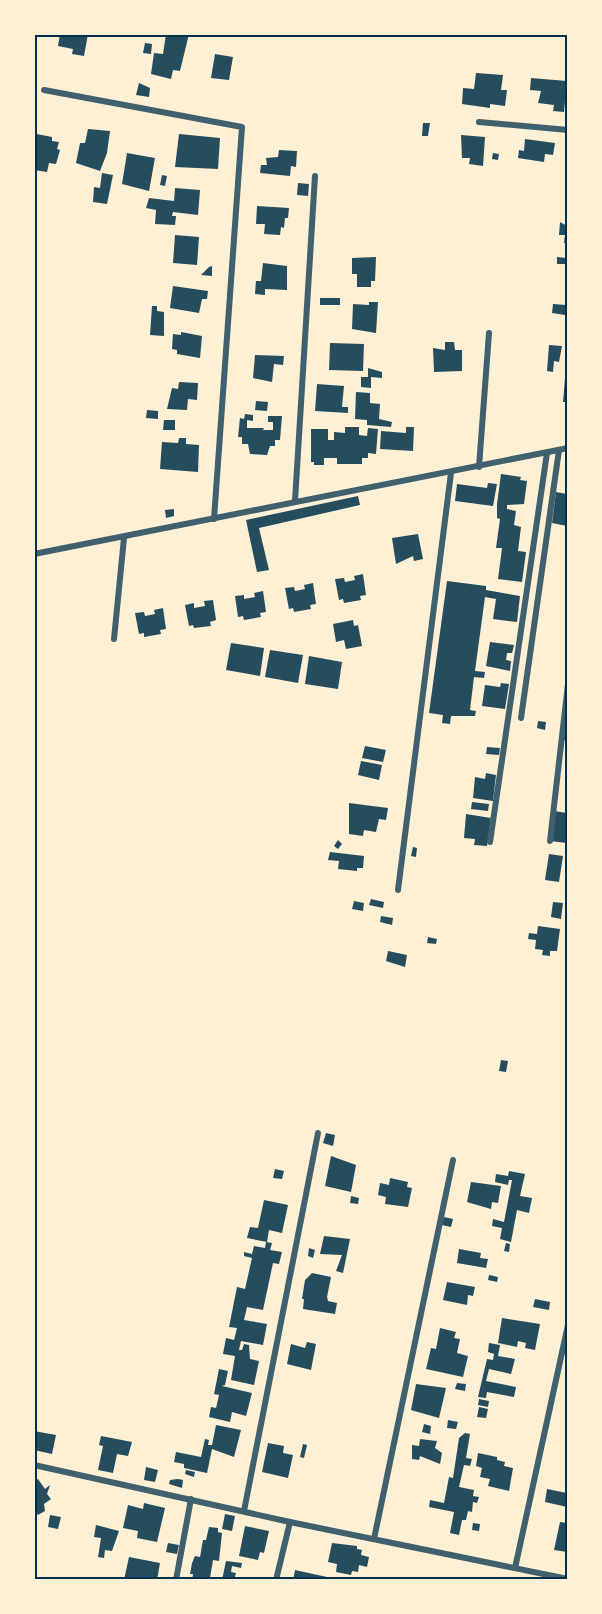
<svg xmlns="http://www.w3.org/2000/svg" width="602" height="1614" font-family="'Open Sans',sans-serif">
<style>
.building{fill:#264d5e}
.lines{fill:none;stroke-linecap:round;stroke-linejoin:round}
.minor{stroke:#3f606c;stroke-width:6}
.neatline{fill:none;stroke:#003049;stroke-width:2}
</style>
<rect width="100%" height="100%" fill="#fdf0d5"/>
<g class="building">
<polygon points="60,34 88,34 84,56 72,54 73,49 58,46"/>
<polygon points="166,34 189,34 180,71 173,70 171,79 151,74 154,53 163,54"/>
<polygon points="145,43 152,44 151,54 143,53"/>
<polygon points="215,54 233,57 229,80 211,78"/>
<polygon points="476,73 503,75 501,90 507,90 505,106 490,104 490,108 462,104 463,88 474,89"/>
<polygon points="531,78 567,81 564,112 553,111 554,105 538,103 541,91 530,90"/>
<polygon points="139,83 150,88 149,97 136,95"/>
<polygon points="423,123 430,123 428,136 422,136"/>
<polygon points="88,129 110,131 107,153 100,171 76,163 80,143 85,143"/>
<polygon points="37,134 52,137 52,141 59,142 57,149 60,150 56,164 49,163 47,172 34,170"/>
<polygon points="179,134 220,138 218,169 175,167"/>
<polygon points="461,135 485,137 483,166 469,164 470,158 462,158"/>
<polygon points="525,139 555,143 553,155 545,154 544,162 518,158 519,150 524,151"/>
<polygon points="279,150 297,151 296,167 291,166 290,176 260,173 261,165 267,165 266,158 278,157"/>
<polygon points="127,153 155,158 149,191 122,184"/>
<polygon points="493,153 499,154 498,160 492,159"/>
<polygon points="102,173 113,175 107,204 93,202 94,187 100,188"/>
<polygon points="162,175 167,176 165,186 160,185"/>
<polygon points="298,183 309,184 308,196 297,195"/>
<polygon points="175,188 200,190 198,215 173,212 172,216 176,216 175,225 155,224 156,210 146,208 149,198 174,201"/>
<polygon points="257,206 289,208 288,218 285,218 284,228 281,227 280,235 264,234 265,224 256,224"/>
<polygon points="560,222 567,226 567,243 564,243 565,235 559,235"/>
<polygon points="175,235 199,237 197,265 173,263"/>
<polygon points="376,257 375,281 371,281 371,287 357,287 357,274 352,274 352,258"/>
<polygon points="557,257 567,258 566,264 557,264"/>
<polygon points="263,263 287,266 287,290 265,289 265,295 255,294 256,281 261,281"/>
<polygon points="212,266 212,276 201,275 209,267"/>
<polygon points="173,286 208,291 207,299 202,299 199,313 170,308"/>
<rect x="320" y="298" width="20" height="7"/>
<polygon points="369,302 378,302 376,333 352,329 353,304 369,305"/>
<polygon points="553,304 566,305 565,315 552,313"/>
<polygon points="152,306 157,306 157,311 164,312 164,336 150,335"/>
<polygon points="181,332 202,336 200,358 177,354 177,350 172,349 173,334 181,335"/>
<polygon points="445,342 454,342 455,350 462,350 462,371 434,372 433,348 445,350"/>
<polygon points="330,343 364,344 363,371 329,370"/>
<polygon points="549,345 562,346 559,362 554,361 553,372 547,371"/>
<polygon points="255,355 284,356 283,365 274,364 272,382 253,378"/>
<polygon points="566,366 567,366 567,402 563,402"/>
<polygon points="368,368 382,372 382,378 371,377 371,388 361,387 361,377 368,377"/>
<polygon points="179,382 198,383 197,400 188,399 187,410 167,409 172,388 178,389"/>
<polygon points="317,384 344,386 342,407 348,407 348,413 315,411"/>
<polygon points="356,392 370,393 370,403 380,404 379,419 392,422 391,427 367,425 367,420 355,419"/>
<polygon points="256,401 268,402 267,411 255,410"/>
<polygon points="147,410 158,411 158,419 146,418"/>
<polygon points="245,414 253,415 253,421 247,420 247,428 264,428 263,430 273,430 273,422 268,422 268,416 282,416 280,440 275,440 275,446 270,446 267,455 250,454 248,444 242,444 242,437 238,437 240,418 244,419"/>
<polygon points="164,420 175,420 175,430 163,430"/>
<polygon points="345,427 359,427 359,435 367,436 368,428 378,429 376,454 368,453 368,458 362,458 362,464 337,464 337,458 324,458 324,465 314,465 314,462 311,462 311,429 328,429 328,440 334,440 334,432 345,433"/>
<polygon points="406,427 414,427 413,451 380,449 381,431 406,433"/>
<polygon points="179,438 186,438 186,444 199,445 198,472 160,469 162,442 178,443"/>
<polygon points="501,474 521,477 520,480 527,481 524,504 507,505 507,509 516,511 514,525 521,527 518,551 526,552 522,582 498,579 502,548 496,548 500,519 497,518 497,504"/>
<polygon points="488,483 497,484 493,506 455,501 457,484 487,488"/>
<polygon points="556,492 567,494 567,526 552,523"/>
<polygon points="358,496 360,505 259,528 269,570 257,572 246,520"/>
<polygon points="174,509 174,516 166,518 165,510"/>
<polygon points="418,534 423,559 414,561 413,556 396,564 392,538"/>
<polygon points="363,574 366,595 360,596 361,600 344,603 343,599 339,600 335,579 344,578 345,582 355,580 354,576"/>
<polygon points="447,581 486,586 486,590 520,596 517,622 493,619 496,599 485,597 475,671 485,672 484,678 474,677 470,710 476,711 475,716 451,716 450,724 442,723 443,715 429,713"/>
<polygon points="313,583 316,604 310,605 311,609 294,612 293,608 289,609 285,588 294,587 295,591 305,589 304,585"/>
<polygon points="263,591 266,612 260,613 261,617 244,620 243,616 238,617 235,596 244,595 244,599 255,597 254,593"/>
<polygon points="213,600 216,620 210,622 211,626 194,628 193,625 189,626 185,605 194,603 194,608 205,606 204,601"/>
<polygon points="163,608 166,629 160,630 161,634 144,637 144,633 139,634 135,613 144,612 145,616 155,614 154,610"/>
<polygon points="353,620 354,626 358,625 362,646 346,649 344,640 336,642 333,624"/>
<polygon points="490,642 514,645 512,653 507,653 506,660 511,661 510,671 486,666"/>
<polygon points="231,643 264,648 260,676 226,670"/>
<polygon points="270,650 303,655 298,683 265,677"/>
<polygon points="309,656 342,662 338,689 305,684"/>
<polygon points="501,683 509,684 505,709 482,706 485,685 500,687"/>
<polygon points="567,714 567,740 563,740"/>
<polygon points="538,721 546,722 545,730 537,728"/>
<polygon points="365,746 386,750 383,762 362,758"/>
<polygon points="487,747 500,748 499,755 486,754"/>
<polygon points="361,761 382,765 379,780 358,775"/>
<polygon points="486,773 496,775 493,801 473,798 475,777 485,779"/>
<polygon points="472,802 489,804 488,811 471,809"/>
<polygon points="349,803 388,808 386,820 379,819 376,832 364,830 363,836 349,834"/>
<polygon points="554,811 567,813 567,843 550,841"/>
<polygon points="466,814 491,818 487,846 474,845 475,839 464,838"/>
<polygon points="338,840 342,844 338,849 334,846"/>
<polygon points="413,847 417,848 416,857 411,856"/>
<polygon points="330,852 364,856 363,868 357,868 357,871 338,869 339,861 328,860"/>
<polygon points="549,854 563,856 559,882 545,880"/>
<polygon points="371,899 384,902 383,908 369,905"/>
<polygon points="354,901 364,903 363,911 352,909"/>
<polygon points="553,902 563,903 561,919 551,917"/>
<polygon points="381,916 393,918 392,925 380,922"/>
<polygon points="538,926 560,929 557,951 550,951 550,956 542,955 543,950 535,949 536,940 528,939 529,933 537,934"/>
<polygon points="428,937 437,939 436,944 427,943"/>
<polygon points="388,951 407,955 405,967 386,961"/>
<polygon points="501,1060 508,1061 506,1072 499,1071"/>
<polygon points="326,1133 335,1135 333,1146 323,1143"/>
<polygon points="331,1156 356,1165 351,1192 325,1186"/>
<polygon points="275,1169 284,1171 282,1179 273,1178"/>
<polygon points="509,1171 525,1174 520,1196 532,1198 529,1213 517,1210 511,1242 500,1239 502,1228 492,1226 493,1219 504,1222 512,1180 509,1180 508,1185 495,1182 496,1174 508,1176"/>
<polygon points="390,1178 408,1182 407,1187 412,1188 408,1207 385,1204 386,1197 378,1195 380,1183 389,1185"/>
<polygon points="471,1182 501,1186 498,1203 492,1202 491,1209 467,1202"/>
<polygon points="351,1196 359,1198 358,1204 350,1203"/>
<polygon points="264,1200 288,1205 282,1233 269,1230 267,1242 247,1238 250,1227 258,1228"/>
<polygon points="444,1217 453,1219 451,1227 442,1225"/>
<polygon points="324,1236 350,1239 343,1273 336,1271 342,1255 320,1254"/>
<polygon points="266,1242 272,1243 270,1250 282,1252 279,1264 273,1263 263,1310 247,1307 244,1320 267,1324 263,1345 241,1341 239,1350 242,1350 244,1344 249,1345 250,1359 259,1361 254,1385 231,1380 235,1356 223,1354 226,1338 234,1340 237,1328 229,1327 237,1287 245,1289 252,1258 244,1256 244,1252 252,1254 254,1246 265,1248"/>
<polygon points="506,1243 510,1244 509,1252 504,1251"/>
<polygon points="309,1248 315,1250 313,1258 308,1256"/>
<polygon points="459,1249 481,1253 480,1258 488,1259 486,1268 457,1263"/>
<polygon points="312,1273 331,1277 327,1297 328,1301 337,1303 335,1314 303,1309 304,1299 302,1299 305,1280"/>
<polygon points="489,1275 498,1277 497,1282 488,1280"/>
<polygon points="447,1282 475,1287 473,1296 468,1295 467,1305 443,1300"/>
<polygon points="535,1299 550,1302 549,1310 533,1307"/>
<polygon points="502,1318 540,1324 535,1350 525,1348 526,1343 518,1341 517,1347 498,1343"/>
<polygon points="440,1328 456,1332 454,1338 460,1339 457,1353 468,1356 463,1377 426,1369 431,1348 436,1349"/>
<polygon points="307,1342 316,1344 311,1370 287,1364 291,1344 305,1348"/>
<polygon points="489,1343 500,1345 498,1356 515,1359 511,1374 489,1369 486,1381 516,1387 514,1397 487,1392 486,1398 478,1397 487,1359 493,1360 494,1354 488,1352"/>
<polygon points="219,1369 228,1371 225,1385 222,1386 252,1393 246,1416 232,1412 230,1422 209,1417 211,1407 216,1408 219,1395 214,1394"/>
<polygon points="457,1383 466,1384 465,1391 455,1389"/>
<polygon points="416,1384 446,1388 439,1418 411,1410"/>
<polygon points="479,1399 489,1401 488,1407 478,1405"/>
<polygon points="479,1407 488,1409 486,1418 477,1417"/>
<polygon points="448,1420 458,1422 456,1429 447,1428"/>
<polygon points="424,1424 431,1426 430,1434 422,1432"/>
<polygon points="216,1425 241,1430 234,1457 212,1449 207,1473 184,1468 184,1464 174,1462 176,1452 201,1457 205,1439 209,1440 208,1445 212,1445"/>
<polygon points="34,1431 56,1435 52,1454 34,1450"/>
<polygon points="465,1433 470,1434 466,1458 472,1459 470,1466 464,1465 459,1487 474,1490 473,1496 479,1497 477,1503 473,1502 472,1512 468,1511 466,1520 462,1520 459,1535 450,1533 454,1512 429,1507 430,1500 444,1503 449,1477 453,1478 459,1438"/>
<polygon points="101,1436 132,1442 128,1456 117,1454 113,1473 98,1470 103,1446 99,1445"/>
<polygon points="420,1439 437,1441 435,1448 442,1453 440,1464 420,1456 419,1460 412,1459 412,1445 419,1446"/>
<polygon points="268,1443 284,1446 283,1453 293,1455 288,1478 262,1472"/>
<polygon points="303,1444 307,1445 304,1458 300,1457"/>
<polygon points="478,1453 497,1457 497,1460 505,1462 504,1466 513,1468 509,1491 488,1486 490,1479 480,1477 482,1468 476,1466"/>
<polygon points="146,1467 158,1470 155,1482 144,1480"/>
<polygon points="186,1470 195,1472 194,1477 185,1474"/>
<polygon points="38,1479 45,1489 50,1485 47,1494 51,1499 44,1504 45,1511 38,1515 34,1510 34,1481"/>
<polygon points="178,1479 183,1480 182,1488 169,1484 170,1480"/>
<polygon points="547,1489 567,1493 567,1507 545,1502"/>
<polygon points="144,1503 165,1508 157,1542 137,1538 138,1531 123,1528 128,1505 143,1509"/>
<polygon points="225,1514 235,1516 232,1531 222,1529"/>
<polygon points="50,1515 61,1517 58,1529 48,1527"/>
<polygon points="560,1522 567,1523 567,1552 554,1550"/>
<polygon points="473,1523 480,1524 479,1531 472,1530"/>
<polygon points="96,1525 119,1531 112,1551 105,1550 104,1558 98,1557 101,1538 94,1537"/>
<polygon points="245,1526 269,1531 264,1553 260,1552 258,1560 239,1556"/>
<polygon points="209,1527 218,1528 218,1532 222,1533 219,1561 213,1560 210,1578 192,1580 193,1574 190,1574 192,1563 195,1556 200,1557 203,1540 206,1540"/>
<polygon points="168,1543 179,1545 177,1554 166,1552"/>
<polygon points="332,1543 357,1546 357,1549 362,1550 361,1555 369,1557 367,1567 359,1565 358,1572 352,1571 351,1575 336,1572 337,1564 328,1562"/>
<polygon points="129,1557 160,1563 157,1580 124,1580"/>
<polygon points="226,1561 242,1563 241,1568 232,1566 231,1572 236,1573 234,1580 222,1580"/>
<polygon points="295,1570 327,1577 327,1580 293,1580"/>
</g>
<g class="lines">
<g class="minor">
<polyline points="44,90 242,127 214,519"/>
<polyline points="479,122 568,130"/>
<polyline points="479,467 489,333"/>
<polyline points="295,501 315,176"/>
<polyline points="34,554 568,448"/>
<polyline points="114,639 124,538"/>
<polyline points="521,718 559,450"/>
<polyline points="550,841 568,684"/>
<polyline points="490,842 547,453"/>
<polyline points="398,890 451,473"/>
<polyline points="34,1465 290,1522 568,1579"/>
<polyline points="244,1511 318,1133"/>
<polyline points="374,1539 453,1160"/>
<polyline points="515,1568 568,1325"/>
<polyline points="176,1580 191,1499"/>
<polyline points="276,1580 290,1522"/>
</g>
</g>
<rect width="602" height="1614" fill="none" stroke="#fdf0d5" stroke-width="72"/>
<rect x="36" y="36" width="530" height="1542" class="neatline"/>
</svg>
